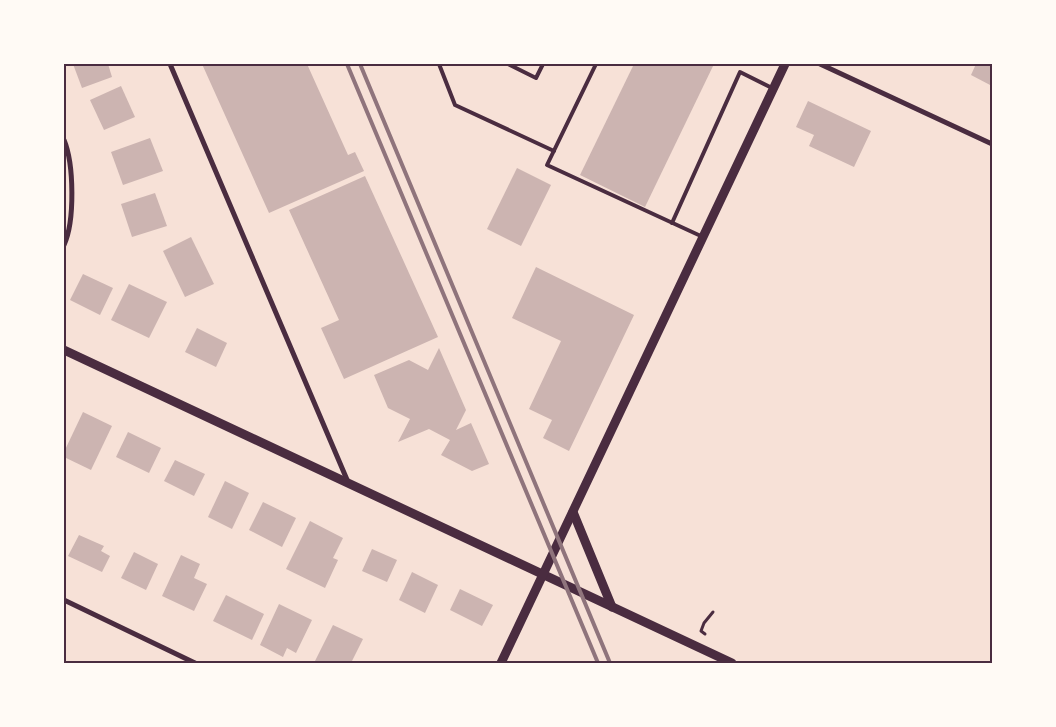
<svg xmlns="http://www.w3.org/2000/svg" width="1056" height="727" font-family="'Fira Sans',sans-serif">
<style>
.building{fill:#ccb4b1}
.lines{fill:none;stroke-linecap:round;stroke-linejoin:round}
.path{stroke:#4a2c40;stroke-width:3}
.service{stroke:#4a2c40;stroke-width:4}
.minor{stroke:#4a2c40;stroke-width:5}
.tertiary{stroke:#4a2c40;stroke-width:9}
.rail{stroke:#8f747c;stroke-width:4}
.neatline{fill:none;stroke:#4a2c40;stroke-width:2}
</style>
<rect width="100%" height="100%" fill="#f7e1d7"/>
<g class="building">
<polygon points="73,64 108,64 112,77 82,88"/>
<polygon points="202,64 307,64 348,155 355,152 364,171 269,213"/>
<polygon points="634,64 714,64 645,207 580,175"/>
<polygon points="976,64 992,64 992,86 971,75"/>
<polygon points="121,86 135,117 104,130 90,100"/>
<polygon points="808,101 871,131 854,167 809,146 814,135 796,127"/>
<polygon points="150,138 163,171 123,185 111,152"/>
<polygon points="517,168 551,185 521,246 487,229"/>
<polygon points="365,176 438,337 344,379 321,328 339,320 289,210"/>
<polygon points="155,193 167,226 132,237 121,204"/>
<polygon points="191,237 214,284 185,297 163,251"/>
<polygon points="536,267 634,315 569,451 543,438 552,420 529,409 561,341 512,318"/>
<polygon points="83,274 113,288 100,315 70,300"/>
<polygon points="129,284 167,302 149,338 111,320"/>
<polygon points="197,328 227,343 216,367 185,352"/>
<polygon points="439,348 466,410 456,430 471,423 489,464 472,471 441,455 450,440 429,429 398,442 410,419 388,408 374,375 409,360 428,370"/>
<polygon points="83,412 112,426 91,470 64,457 64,452"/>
<polygon points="128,432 161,448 149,473 116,457"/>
<polygon points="175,460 205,474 194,496 164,481"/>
<polygon points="225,481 249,493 232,529 208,517"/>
<polygon points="263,502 296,518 282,547 249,530"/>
<polygon points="310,521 343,538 333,558 338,560 325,588 286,569"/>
<polygon points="79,535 104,546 101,551 110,556 102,572 68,556"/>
<polygon points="372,549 397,560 387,582 362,571"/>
<polygon points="134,552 158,564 146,590 121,578"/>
<polygon points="181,555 200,564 194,578 207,584 194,611 162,596"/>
<polygon points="412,572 438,585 425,613 399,600"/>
<polygon points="460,589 493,605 482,626 450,610"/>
<polygon points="226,595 264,614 252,640 213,621"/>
<polygon points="279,604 312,620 296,653 287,648 283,657 260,645"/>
<polygon points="333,625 363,639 351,663 314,663"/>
</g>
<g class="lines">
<polyline class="path" points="705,634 701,631 704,623 713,612"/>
<g class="service">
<polyline points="439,64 455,105 554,151"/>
<polyline points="508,64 536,78 543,64"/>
<polyline points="596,64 547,165 703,237"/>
<polyline points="672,223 740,72 774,89"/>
</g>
<g class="minor">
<polyline points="170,64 348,482"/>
<polyline points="820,64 992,144"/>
<path d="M64,140c10,24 11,81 0,105"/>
<polyline points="64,600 195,663"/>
</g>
<g class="tertiary">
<polyline points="64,350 732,663"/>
<polyline points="573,512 612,607"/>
<polyline points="501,663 785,64"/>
</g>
<g class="rail">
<polyline points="347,64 598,663"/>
<polyline points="360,64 610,663"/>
</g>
</g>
<rect width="1056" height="727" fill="none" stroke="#fffaf5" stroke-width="130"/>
<rect x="65" y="65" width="926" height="597" class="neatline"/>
</svg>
